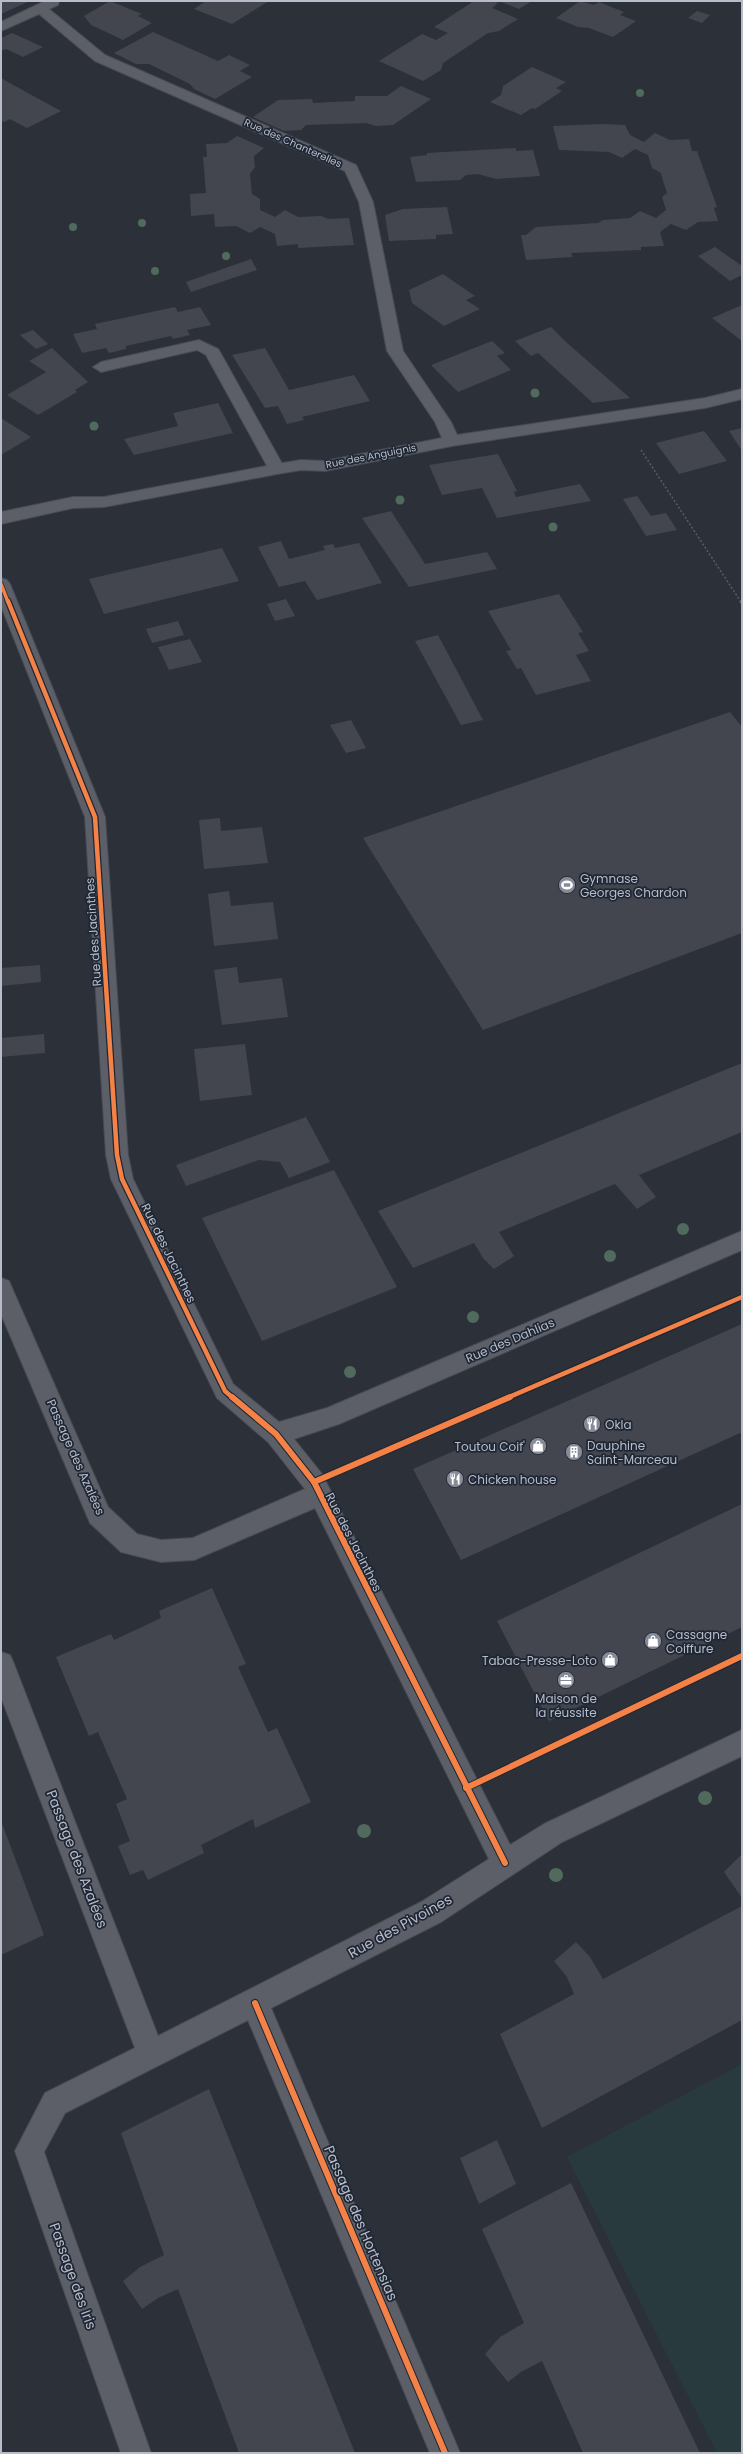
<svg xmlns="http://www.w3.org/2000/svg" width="743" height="2454" font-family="Poppins,sans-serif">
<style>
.green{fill:#293a3f}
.building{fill:#43464e}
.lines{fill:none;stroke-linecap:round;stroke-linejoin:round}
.service-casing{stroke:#484b52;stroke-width:2}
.minor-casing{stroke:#484b52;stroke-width:2}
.path-far1{stroke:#595e64;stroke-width:1.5;stroke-dasharray:2 2;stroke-linecap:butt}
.path{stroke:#595e64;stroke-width:2.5;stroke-dasharray:3 3;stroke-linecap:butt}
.service{fill:#5c5f67;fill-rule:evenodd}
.minor{fill:#5c5f67;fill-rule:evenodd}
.cycleway-far2-casing{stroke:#1f2634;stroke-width:5}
.cycleway-far1-casing{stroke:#1f2634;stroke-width:7}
.cycleway-casing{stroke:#1f2634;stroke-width:8}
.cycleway-far2{stroke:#f48246;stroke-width:3.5}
.cycleway-far1{stroke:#f48246;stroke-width:4.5}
.cycleway{stroke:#f48246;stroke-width:6}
.tree{fill:#506a5d}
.labels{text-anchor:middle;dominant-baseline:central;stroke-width:3.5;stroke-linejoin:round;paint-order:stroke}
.far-street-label{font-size:10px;fill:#b6bcca;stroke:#1f2634}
.poi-label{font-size:12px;fill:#b6bcca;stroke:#1f2634;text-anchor:start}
.street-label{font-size:12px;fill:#b6bcca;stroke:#1f2634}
.near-street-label{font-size:14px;fill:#b6bcca;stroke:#1f2634}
</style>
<rect width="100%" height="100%" fill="#2c3039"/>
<polygon class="green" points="742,2064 742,2453 717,2453 567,2157"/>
<g class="building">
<polygon points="1,1 30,1 1,14"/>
<polygon points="110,1 142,14 138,16 152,23 123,40 91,25 84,16"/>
<polygon points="206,1 211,2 269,1 232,24 194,9"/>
<polygon points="474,1 493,1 498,3 492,8 518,19 499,31 488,33 443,63 441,70 423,81 379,61 422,34 436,40 448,33 434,27"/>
<polygon points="499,1 532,1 519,9"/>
<polygon points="580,1 594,5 599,2 624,12 620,15 636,21 613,37 589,28 578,27 556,18"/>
<polygon points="697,11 710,15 702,23 688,18"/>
<polygon points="153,32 218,61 229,55 250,65 240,71 252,77 215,99 194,89 190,84 149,64 136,64 114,53"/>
<polygon points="12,33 43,47 23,57 6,49 1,51 1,38"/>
<polygon points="532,67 566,82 556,88 562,91 535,109 532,108 521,115 490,102 501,95 503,86"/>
<polygon points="1,78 26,92 61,111 27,128 10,119 4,122 1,121"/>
<polygon points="401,86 431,99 393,125 376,126 366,123 306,125 301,130 284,131 253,117 278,100 312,99 313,103 355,101 355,96 387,96"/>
<polygon points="601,124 625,125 630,135 644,142 655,133 670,140 689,139 692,151 697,151 717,207 714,208 718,221 698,222 686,230 671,224 660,232 664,246 641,247 641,250 571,253 573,257 526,260 521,235 526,235 536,227 598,223 603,220 630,218 640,211 656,218 666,210 662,197 667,193 663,181 661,173 652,168 648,155 635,149 622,158 609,152 559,150 553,126"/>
<polygon points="237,136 264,148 254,156 255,167 250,174 252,194 260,199 260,210 275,217 285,210 298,217 321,216 329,219 349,218 354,245 298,248 298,244 277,246 275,234 260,227 250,233 236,226 215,227 214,214 191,216 190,194 206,193 203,157 207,157 206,144 227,143"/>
<polygon points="516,148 516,151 533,150 540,176 496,179 478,174 466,175 460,180 416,182 410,157 427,155 427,153"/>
<polygon points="447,207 453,234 436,235 436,239 389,241 385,215 403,209"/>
<polygon points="715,247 742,266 742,275 730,281 698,256"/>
<polygon points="251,259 257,270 191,292 186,282"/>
<polygon points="443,274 475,296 466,300 480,309 444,326 412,303 409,290"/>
<polygon points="742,305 742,341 712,318"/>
<polygon points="175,307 178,312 200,307 211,325 187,330 190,335 173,339 171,336 126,346 126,349 109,353 106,348 82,353 73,334 97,329 95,324"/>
<polygon points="551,327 566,342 630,398 593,403 538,353 531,356 515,341"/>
<polygon points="33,330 48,344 36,349 20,335"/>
<polygon points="492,341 505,353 497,356 511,370 458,392 431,365"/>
<polygon points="52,348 88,382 75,390 77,392 38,415 7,395 46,372 29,361"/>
<polygon points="265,348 289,390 354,375 370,401 302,417 304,420 287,424 278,406 265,408 232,355"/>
<polygon points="218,403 233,433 134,455 124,439 178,426 173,413"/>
<polygon points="1,418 31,437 1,455"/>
<polygon points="742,428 742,451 729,431"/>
<polygon points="704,431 727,461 679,474 656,443"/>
<polygon points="498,454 517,491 514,492 516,497 580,484 591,501 497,518 482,488 442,495 429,465"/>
<polygon points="637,496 651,516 666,513 677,530 646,536 623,499"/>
<polygon points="391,511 425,564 487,552 497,569 409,587 362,518"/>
<polygon points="281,541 289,559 325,550 323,546 333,544 335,548 359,543 382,583 317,600 305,581 279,587 258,547"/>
<polygon points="222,548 239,581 104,614 89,579"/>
<polygon points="559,594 583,632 578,633 589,651 576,655 591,681 536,695 521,668 517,669 506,651 511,650 488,611"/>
<polygon points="286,599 295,616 275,621 267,604"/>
<polygon points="178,621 184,635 152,643 146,629"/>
<polygon points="438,635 483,720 461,725 415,641"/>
<polygon points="190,639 202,662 169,670 158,647"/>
<polygon points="730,712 742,727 742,933 483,1030 363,838"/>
<polygon points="351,720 366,748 346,753 330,725"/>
<polygon points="220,818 221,831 262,827 268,863 204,869 199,820"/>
<polygon points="229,891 231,906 273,902 278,939 214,946 208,894"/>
<polygon points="40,965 41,982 1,986 1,968"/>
<polygon points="237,967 239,983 282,978 288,1017 222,1025 214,970"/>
<polygon points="44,1034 45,1053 1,1057 1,1038"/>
<polygon points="245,1044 252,1095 200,1101 194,1049"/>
<polygon points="742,1063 742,1132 639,1175 656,1197 637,1209 615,1184 499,1232 514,1256 494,1269 483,1258 474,1243 413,1268 378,1211"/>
<polygon points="306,1117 330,1162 289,1178 280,1162 259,1160 186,1186 176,1165"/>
<polygon points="334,1170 397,1287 262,1341 202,1218"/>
<polygon points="742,1324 742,1436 740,1433 461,1560 413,1469"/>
<polygon points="742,1504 742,1627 549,1721 497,1621"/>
<polygon points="212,1588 246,1664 238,1667 268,1732 277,1728 311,1802 255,1828 253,1819 201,1845 204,1853 148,1880 143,1870 130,1875 118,1846 130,1841 116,1804 127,1799 98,1732 89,1736 56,1657 111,1634 114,1640 161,1618 159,1611"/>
<polygon points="1,1821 44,1935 1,1955"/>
<polygon points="742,1854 742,1898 724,1872"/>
<polygon points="742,1906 742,2020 542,2128 500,2034 574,1994 567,1977 554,1961 576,1942 590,1957 603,1979"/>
<polygon points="209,2089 355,2453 239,2453 178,2289 158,2298 142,2309 123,2281 140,2267 164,2255 121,2133"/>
<polygon points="497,2140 516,2184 479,2204 460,2158"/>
<polygon points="571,2183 700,2453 583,2453 542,2361 521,2372 508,2382 485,2354 500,2337 524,2323 482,2229"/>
</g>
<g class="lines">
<defs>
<polygon id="service" points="199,340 218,349 220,352 285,469 283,473 271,473 206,355 197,350 101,372 93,367 101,362"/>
<g id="minor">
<polygon points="45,1 59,1 58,5 49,9 105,55 356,165 373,202 403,351 451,422 457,435 705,398 742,389 742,399 705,408 452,446 325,471 301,470 277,474 104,507 73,508 1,524 1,512 73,497 104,497 277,464 301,460 325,461 442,438 435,422 387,351 359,202 345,171 95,61 39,14 1,31 1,22"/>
<polygon points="1,578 7,580 10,584 105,817 128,1155 133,1179 233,1384 279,1422 327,1408 742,1231 742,1250 339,1424 294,1439 322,1474 510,1845 544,1824 742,1730 742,1756 562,1842 441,1922 271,2008 460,2453 430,2453 248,2020 65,2113 44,2152 151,2453 121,2453 15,2151 45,2093 135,2048 1,1697 1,1652 10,1655 14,1664 158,2036 421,1902 489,1859 315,1508 194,1560 161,1562 121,1552 90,1523 1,1314 1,1278 9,1281 12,1288 108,1507 137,1534 161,1540 193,1538 305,1489 268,1442 217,1398 111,1179 106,1155 85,817 1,606"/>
</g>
</defs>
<use href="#service" class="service-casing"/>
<use href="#minor" class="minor-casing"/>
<polyline class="path-far1" points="641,450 741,602"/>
<polyline class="path" points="740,601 742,603"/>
<use href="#service" class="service"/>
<use href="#minor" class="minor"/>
<defs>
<polyline id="cycleway-far2" points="1,584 8,602"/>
<g id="cycleway-far1">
<polyline points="8,601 95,817 117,1155 122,1179 225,1391 233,1398"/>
<polyline points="507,1398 742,1297"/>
</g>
<g id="cycleway">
<polyline points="232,1397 276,1434 314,1482 505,1863"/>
<polyline points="314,1482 510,1397"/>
<polyline points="466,1788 742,1656"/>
<polyline points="255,2003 445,2453"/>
</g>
</defs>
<use href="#cycleway-far2" class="cycleway-far2-casing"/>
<use href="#cycleway-far1" class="cycleway-far1-casing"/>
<use href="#cycleway" class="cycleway-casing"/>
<use href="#cycleway-far2" class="cycleway-far2"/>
<use href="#cycleway-far1" class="cycleway-far1"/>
<use href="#cycleway" class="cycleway"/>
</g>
<g class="tree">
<circle cx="640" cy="93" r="4"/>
<circle cx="142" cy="223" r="4"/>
<circle cx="73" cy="227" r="4"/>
<circle cx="226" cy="256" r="4"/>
<circle cx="155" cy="271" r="4"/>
<circle cx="535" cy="393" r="4.5"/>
<circle cx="94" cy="426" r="4.5"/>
<circle cx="400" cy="500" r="4.5"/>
<circle cx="553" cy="527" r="4.5"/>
<circle cx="683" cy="1229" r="6"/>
<circle cx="610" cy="1256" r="6"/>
<circle cx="473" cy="1317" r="6"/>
<circle cx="350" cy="1372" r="6"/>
<circle cx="705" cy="1798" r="7"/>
<circle cx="364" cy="1831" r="7"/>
<circle cx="556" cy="1875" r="7"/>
</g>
<defs>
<symbol id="stadium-disc" viewBox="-11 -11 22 22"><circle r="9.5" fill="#868b97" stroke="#1f2634"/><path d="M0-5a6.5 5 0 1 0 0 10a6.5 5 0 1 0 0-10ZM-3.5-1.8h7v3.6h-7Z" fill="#fff"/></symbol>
<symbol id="restaurant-disc" viewBox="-11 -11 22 22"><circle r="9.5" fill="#868b97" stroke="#1f2634"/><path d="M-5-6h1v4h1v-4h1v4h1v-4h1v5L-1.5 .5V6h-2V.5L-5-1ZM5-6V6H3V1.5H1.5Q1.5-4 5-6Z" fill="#fff"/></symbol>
<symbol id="shop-disc" viewBox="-11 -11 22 22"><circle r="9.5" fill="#868b97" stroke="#1f2634"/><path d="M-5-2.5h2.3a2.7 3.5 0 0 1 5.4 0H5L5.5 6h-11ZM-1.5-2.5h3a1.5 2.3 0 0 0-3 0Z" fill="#fff"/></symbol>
<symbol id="building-disc" viewBox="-11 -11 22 22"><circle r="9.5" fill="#868b97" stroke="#1f2634"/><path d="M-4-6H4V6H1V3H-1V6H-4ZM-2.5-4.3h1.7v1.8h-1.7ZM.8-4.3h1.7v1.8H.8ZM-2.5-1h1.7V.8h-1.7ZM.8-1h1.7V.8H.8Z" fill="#fff"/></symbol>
<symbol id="office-disc" viewBox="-11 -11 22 22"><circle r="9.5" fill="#868b97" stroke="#1f2634"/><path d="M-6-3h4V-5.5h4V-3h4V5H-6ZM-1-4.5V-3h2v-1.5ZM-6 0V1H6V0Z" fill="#fff"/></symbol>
</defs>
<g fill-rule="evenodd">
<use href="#stadium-disc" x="557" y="875" width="20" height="20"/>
<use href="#restaurant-disc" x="582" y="1414" width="20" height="20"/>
<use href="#shop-disc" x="528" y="1436" width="20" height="20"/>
<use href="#building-disc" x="564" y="1442" width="20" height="20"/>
<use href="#restaurant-disc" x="445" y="1469" width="20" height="20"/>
<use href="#shop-disc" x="643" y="1631" width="20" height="20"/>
<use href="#shop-disc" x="600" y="1650" width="20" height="20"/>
<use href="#office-disc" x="556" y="1670" width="20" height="20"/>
</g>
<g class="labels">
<g class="far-street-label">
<text transform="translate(293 143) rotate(24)">Rue des Chanterelles</text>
<text transform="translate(371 456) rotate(-11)">Rue des Anguignis</text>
</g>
<g class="poi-label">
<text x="580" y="878">Gymnase<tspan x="580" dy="14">Georges Chardon</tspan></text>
<text x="605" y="1424">Okla</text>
<text x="587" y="1445">Dauphine<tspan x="587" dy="14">Saint-Marceau</tspan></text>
<text x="525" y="1446" text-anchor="end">Toutou Coif'</text>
<text x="468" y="1479">Chicken house</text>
<text x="666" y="1634">Cassagne<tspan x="666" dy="14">Coiffure</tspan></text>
<text x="597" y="1660" text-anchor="end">Tabac-Presse-Loto</text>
<text x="566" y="1698" text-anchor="middle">Maison de<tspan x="566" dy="14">la réussite</tspan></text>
</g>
<g class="street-label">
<text transform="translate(93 932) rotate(-94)">Rue des Jacinthes</text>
<text transform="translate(169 1253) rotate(64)">Rue des Jacinthes</text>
<text transform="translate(510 1340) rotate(-23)">Rue des Dahlias</text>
<text transform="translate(76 1457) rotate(66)">Passage des Azalées</text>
<text transform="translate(354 1542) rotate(63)">Rue des Jacinthes</text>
</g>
<g class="near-street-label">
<text transform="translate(77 1859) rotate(69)">Passage des Azalées</text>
<text transform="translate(400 1926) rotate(-29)">Rue des Pivoines</text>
<text transform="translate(361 2223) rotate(67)">Passage des Hortensias</text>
<text transform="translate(73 2276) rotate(70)">Passage des Iris</text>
</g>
</g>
<rect width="743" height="2454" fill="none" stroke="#b6bcca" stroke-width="4"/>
</svg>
